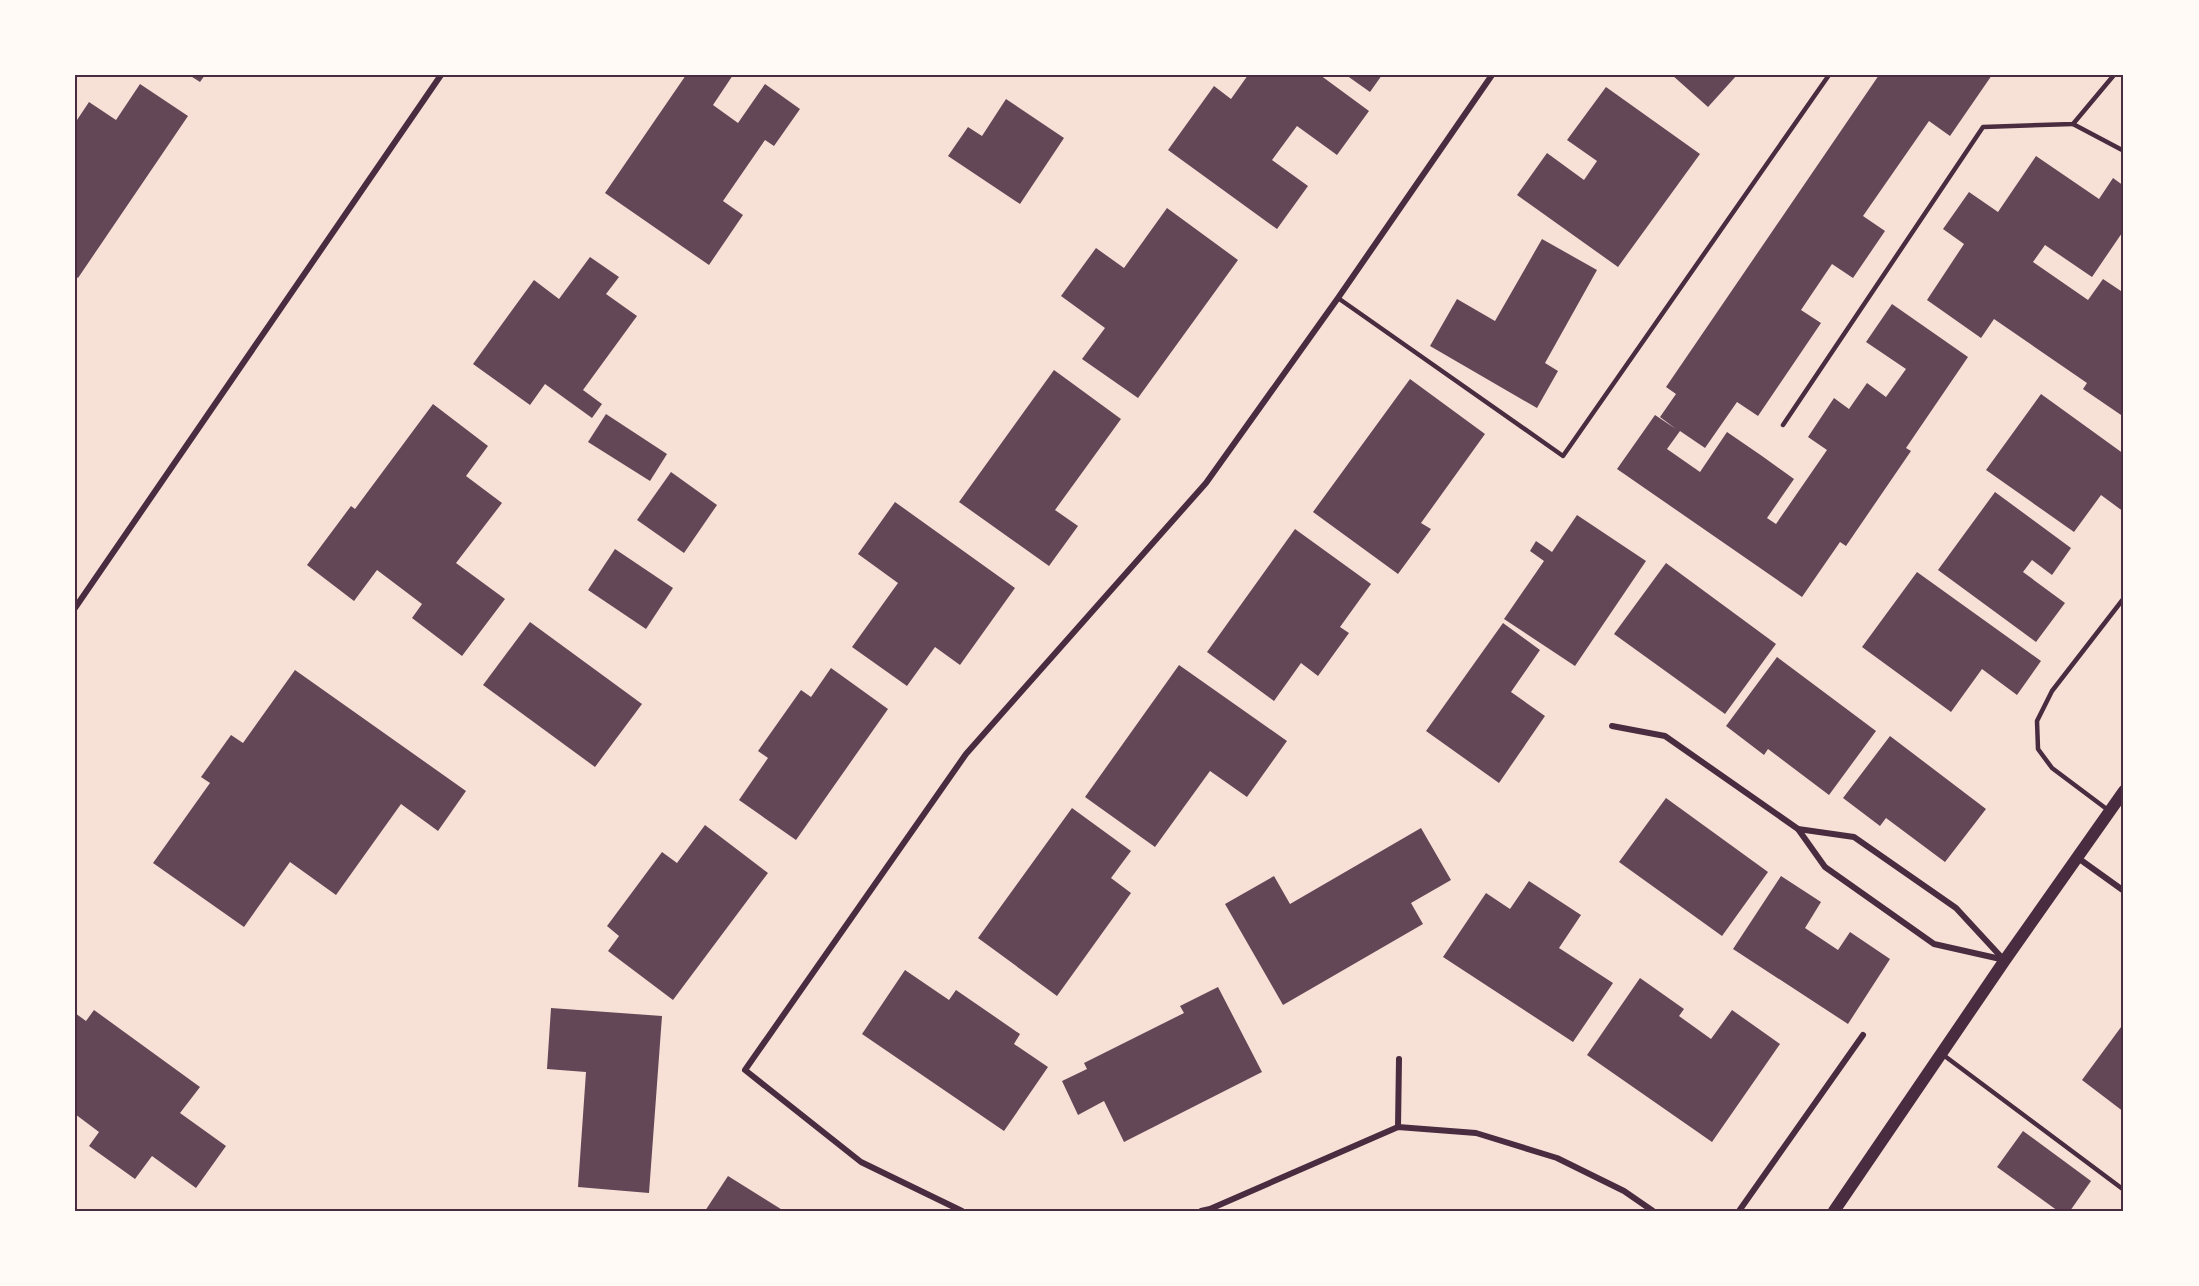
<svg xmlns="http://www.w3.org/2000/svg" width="2199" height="1286" font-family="Rubik,sans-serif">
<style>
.building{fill:#644757}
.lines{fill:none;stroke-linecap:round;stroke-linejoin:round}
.service{stroke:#4a2c40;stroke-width:4.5}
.minor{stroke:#4a2c40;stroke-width:6}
.secondary{stroke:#4a2c40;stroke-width:12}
.neatline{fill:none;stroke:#4a2c40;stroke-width:2}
</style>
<rect width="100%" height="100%" fill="#f7e1d7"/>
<g class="building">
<polygon points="189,75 205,75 200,82"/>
<polygon points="686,75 733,75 713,105 738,123 765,84 800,109 774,146 765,140 723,201 743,215 709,265 605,193"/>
<polygon points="1248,75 1320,75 1369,111 1337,155 1297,126 1272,160 1308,186 1277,229 1168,150 1214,86 1231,99"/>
<polygon points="1346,75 1382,75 1370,92"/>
<polygon points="1672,75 1737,75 1708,107"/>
<polygon points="1879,75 1992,75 1950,136 1929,121 1863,216 1885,231 1853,278 1832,264 1801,310 1821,323 1758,416 1737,402 1705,448 1680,431 1667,449 1700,472 1727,432 1762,456 1794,479 1767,518 1776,524 1827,450 1808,437 1834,398 1849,409 1867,383 1886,397 1906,369 1866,342 1892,304 1968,357 1906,448 1911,451 1846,546 1840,542 1802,597 1617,469 1655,415 1676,429 1660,417 1676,394 1666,387"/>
<polygon points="140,84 188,116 78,278 75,276 75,205 77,203 75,202 75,123 89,102 116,120"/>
<polygon points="1606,87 1700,154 1618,267 1517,195 1547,153 1584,180 1597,161 1567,140"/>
<polygon points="1006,99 1064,138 1020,204 948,156 968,127 982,136"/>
<polygon points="2036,156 2099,199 2113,178 2124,186 2124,230 2092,277 2045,245 2033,262 2088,300 2103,279 2124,293 2124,417 2083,389 2087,383 1994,319 1981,338 1927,300 1964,244 1943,229 1969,192 1998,212"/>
<polygon points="1167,208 1238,260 1138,398 1082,359 1105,328 1061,296 1096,248 1124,268"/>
<polygon points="1542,239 1597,270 1545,363 1558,371 1537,408 1430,346 1457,299 1495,321"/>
<polygon points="590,257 619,277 606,294 637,316 583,390 602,404 592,418 545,384 530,405 473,364 534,280 559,299"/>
<polygon points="1054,370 1121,419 1055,510 1078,526 1049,566 959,502"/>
<polygon points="1410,379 1485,434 1421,523 1431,529 1398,574 1313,512"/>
<polygon points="2041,394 2124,454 2124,512 2101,495 2074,532 1986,470"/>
<polygon points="433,404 488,446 466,476 502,503 456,563 505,599 462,656 412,618 422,604 377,570 354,601 307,565 351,506 355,509"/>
<polygon points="606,414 667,454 650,481 588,442"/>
<polygon points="671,472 717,505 684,553 637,520"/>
<polygon points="1995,492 2071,548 2052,575 2032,560 2023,572 2065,603 2036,642 1938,570"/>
<polygon points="895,502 1015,588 960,665 935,647 907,686 852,647 898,583 858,554"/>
<polygon points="1577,515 1646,561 1575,666 1504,619 1544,561 1530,551 1536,541 1552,552"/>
<polygon points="1295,529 1371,584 1340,627 1349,633 1318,676 1301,663 1274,701 1207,652"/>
<polygon points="615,549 673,588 646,629 588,590"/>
<polygon points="1666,563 1776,644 1725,714 1614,634"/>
<polygon points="1917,572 2041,661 2017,695 1982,669 1951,712 1862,647"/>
<polygon points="530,622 642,704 595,767 483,685"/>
<polygon points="1503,623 1540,650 1511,692 1545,716 1499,783 1426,731"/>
<polygon points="1777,657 1876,731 1829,795 1768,749 1764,755 1726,726"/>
<polygon points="1179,665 1287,741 1247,797 1210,771 1155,847 1085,797"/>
<polygon points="831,668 888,709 796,840 739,800 768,758 758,751 801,690 811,697"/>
<polygon points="295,670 466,791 438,831 401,804 336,895 290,862 244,927 153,863 210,783 201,777 231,735 243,743"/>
<polygon points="1890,736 1986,809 1945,862 1886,818 1880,826 1843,798"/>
<polygon points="1666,798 1768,872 1722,936 1619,862"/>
<polygon points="1072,808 1131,851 1111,878 1131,893 1057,996 978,938"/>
<polygon points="705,825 768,873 673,1000 608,951 619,936 607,926 662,852 677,863"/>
<polygon points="1421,828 1451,880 1411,903 1423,924 1283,1005 1225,904 1274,876 1290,904"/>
<polygon points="1781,876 1821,902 1805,928 1838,950 1850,932 1890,959 1848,1024 1733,949"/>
<polygon points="1529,881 1581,915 1559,948 1613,983 1573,1042 1443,957 1486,893 1510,909"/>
<polygon points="905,970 949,1000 956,990 1020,1034 1014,1044 1048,1067 1004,1131 862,1034"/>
<polygon points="1640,978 1684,1009 1679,1016 1711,1039 1732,1010 1780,1044 1712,1142 1587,1055"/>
<polygon points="1218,987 1262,1072 1124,1142 1104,1101 1078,1115 1062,1081 1087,1069 1084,1063 1184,1013 1180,1006"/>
<polygon points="551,1008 662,1016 649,1193 578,1187 586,1072 547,1069"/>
<polygon points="94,1010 200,1087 180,1113 226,1146 196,1188 152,1156 135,1179 89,1146 99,1132 75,1114 75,1013 86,1021"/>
<polygon points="2124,1023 2124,1112 2082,1080"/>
<polygon points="2023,1131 2091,1181 2070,1211 2058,1211 1997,1167"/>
<polygon points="728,1176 784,1211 705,1211"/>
</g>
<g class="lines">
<g class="service">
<polyline points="2073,124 2124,151"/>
<polyline points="1338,298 1563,456 1829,75"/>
<polyline points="1783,425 1983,127 2073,124 2114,75"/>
<polyline points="2108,810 2052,768 2038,749 2037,721 2052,691 2124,598"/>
<polyline points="1942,1054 2124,1190"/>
</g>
<g class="minor">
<polyline points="75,608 441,75"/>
<polyline points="1612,726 1665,736 1798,829 1825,867 1934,944 2005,960"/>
<polyline points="1798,829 1854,837 1956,908 2004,960"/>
<polyline points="2078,858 2124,891"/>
<polyline points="1398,1127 1399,1059"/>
<polyline points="962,1211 861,1162 745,1070 966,754 1206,483 1338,298 1492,75"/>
<polyline points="1201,1211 1210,1209 1398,1127 1476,1133 1557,1158 1624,1191 1653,1211"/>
<polyline points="1739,1211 1863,1035"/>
</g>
<polyline class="secondary" points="1834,1211 2005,960 2124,791"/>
</g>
<rect width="2199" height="1286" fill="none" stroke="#fffaf5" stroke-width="153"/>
<rect x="76" y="76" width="2046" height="1134" class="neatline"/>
</svg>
